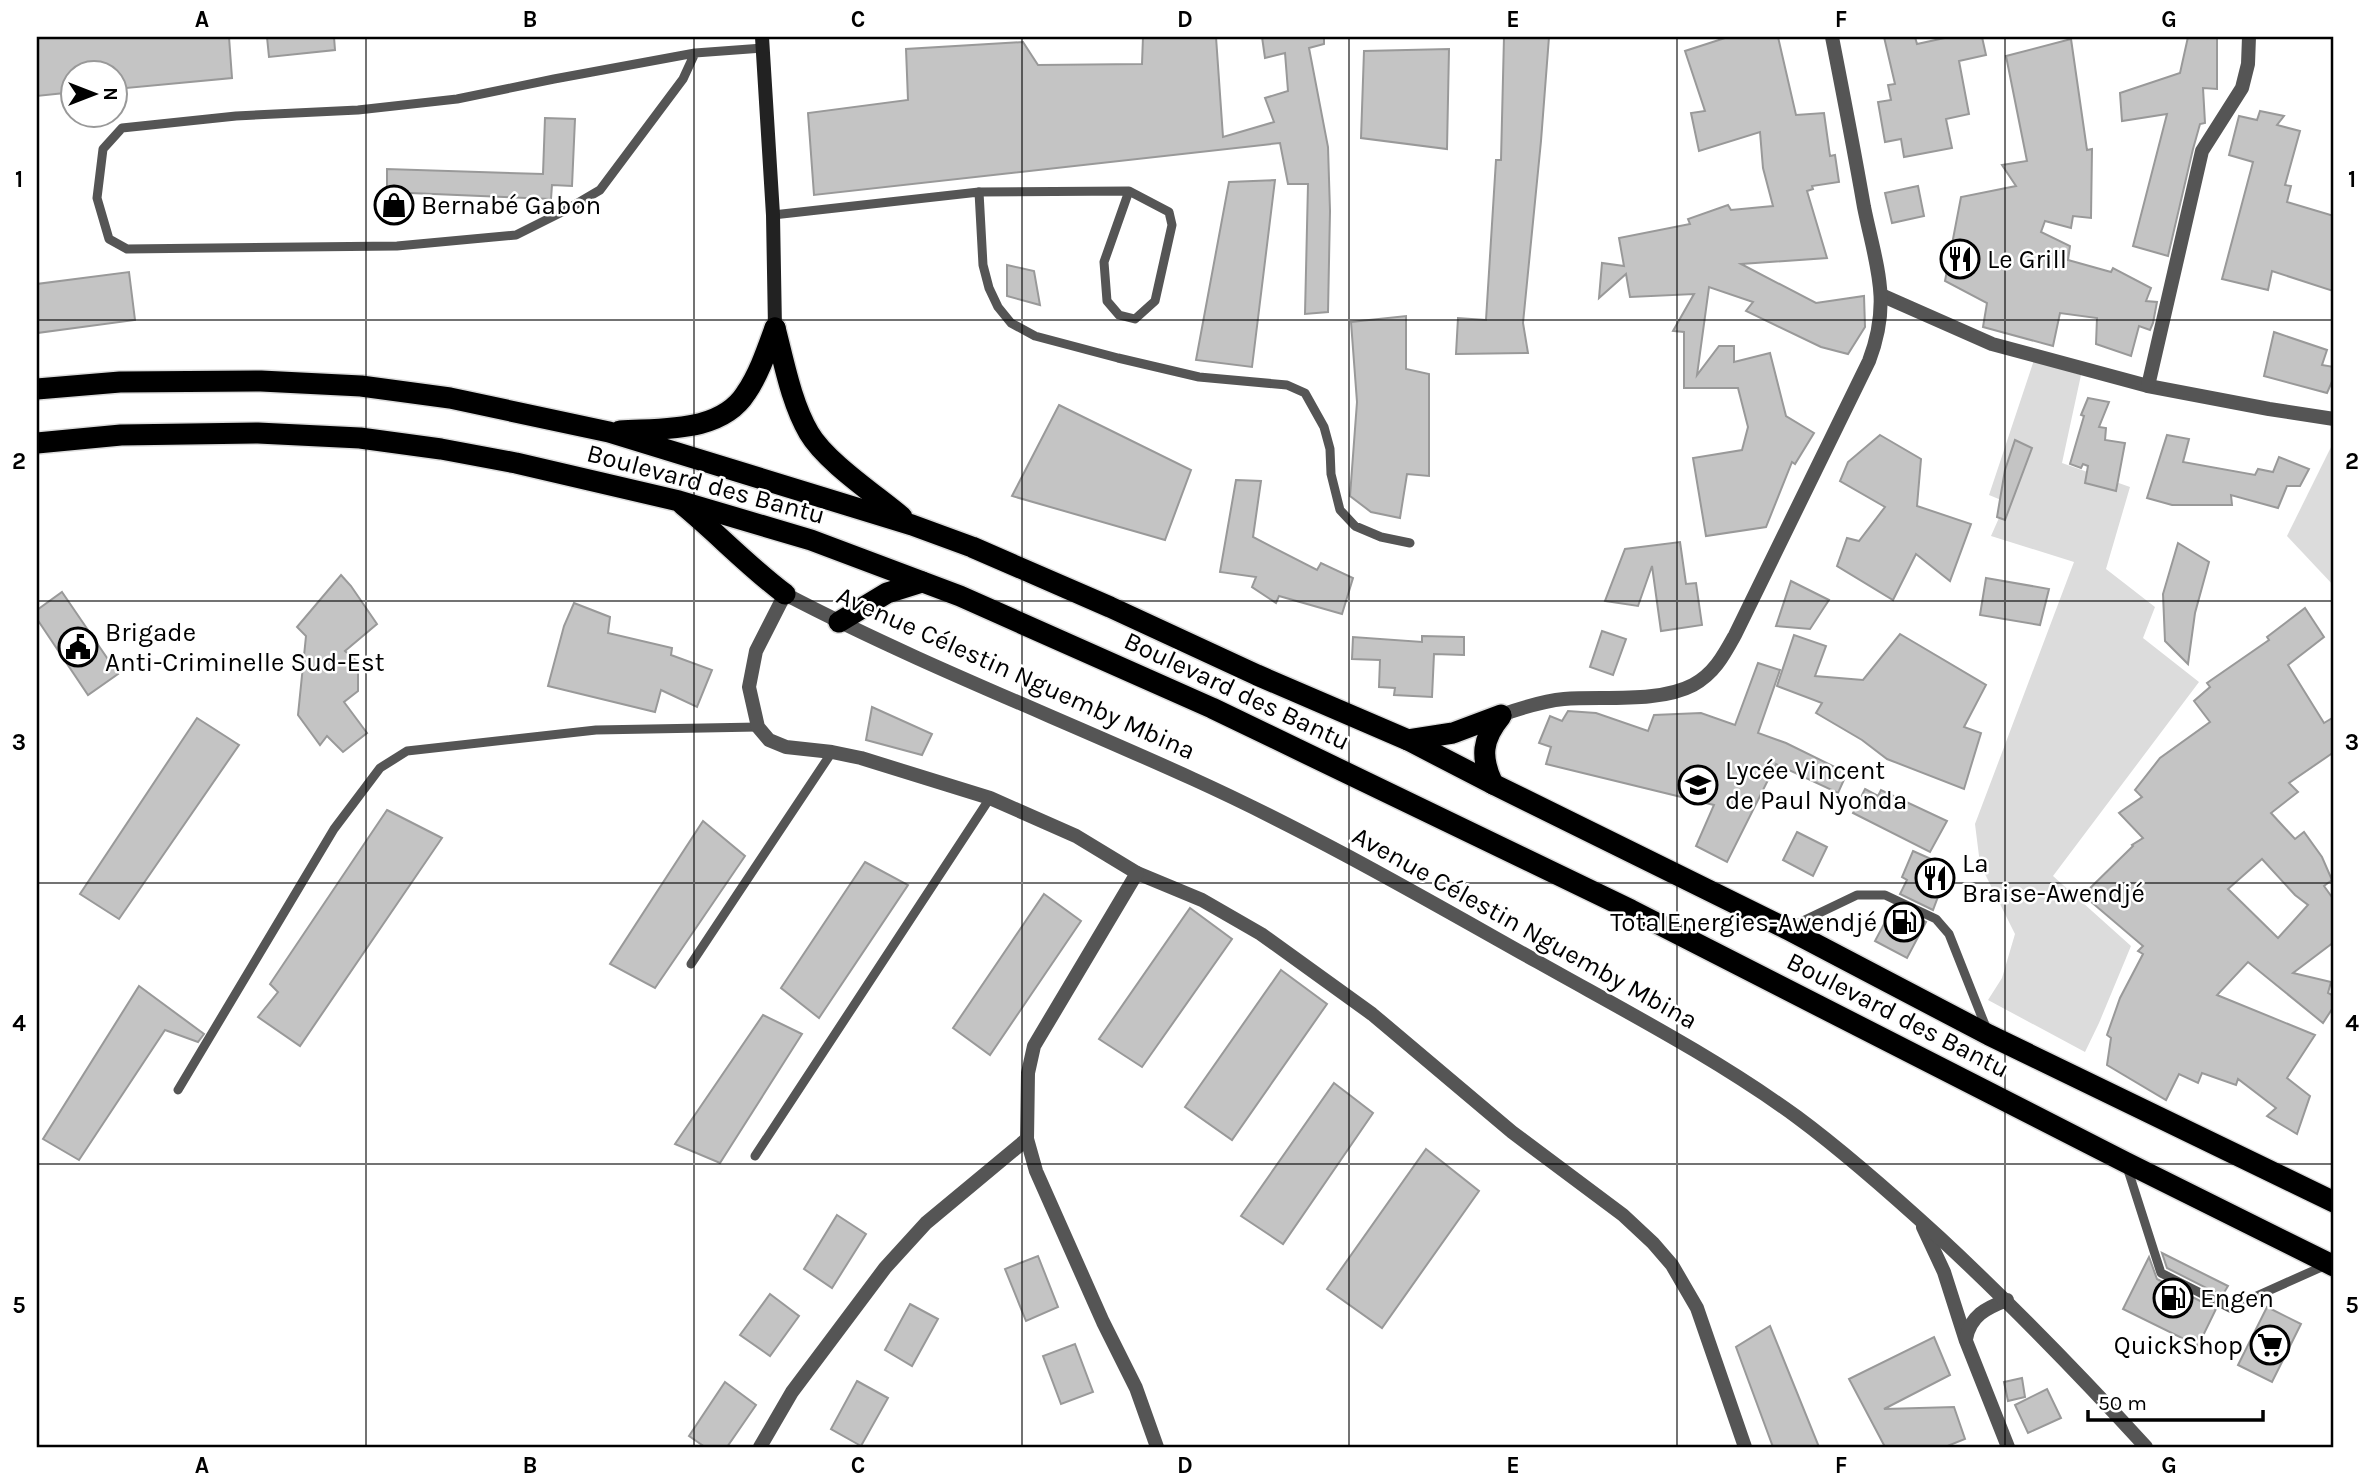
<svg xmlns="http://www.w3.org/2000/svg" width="2371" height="1484" font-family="Karla,sans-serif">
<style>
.green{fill:#dcdcdc}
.building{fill:#c4c4c4;stroke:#999;stroke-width:2;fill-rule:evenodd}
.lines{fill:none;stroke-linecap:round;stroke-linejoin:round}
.highway-casing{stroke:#dbdbdb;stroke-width:24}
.lane{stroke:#555;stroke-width:9}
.street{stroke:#555;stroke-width:14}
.secondary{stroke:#222;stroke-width:14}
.highway{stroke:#000;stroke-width:21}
.grid{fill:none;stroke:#000;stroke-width:2;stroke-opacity:0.55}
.labels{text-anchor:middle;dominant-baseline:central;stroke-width:5;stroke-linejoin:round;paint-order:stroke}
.poi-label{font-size:26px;fill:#000;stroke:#fff;text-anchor:start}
.street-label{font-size:26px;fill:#000;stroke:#fff}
.neatline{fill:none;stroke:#000;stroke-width:2.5}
.grid-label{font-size:23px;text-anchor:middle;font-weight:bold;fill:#000}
</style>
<rect width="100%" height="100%" fill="#fff"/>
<g class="green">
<polygon points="2034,360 2081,375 2062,463 2130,487 2106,569 2155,607 2143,638 2199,682 2053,876 2131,946 2099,1023 2085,1052 1988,1000 2002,978 2015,934 1980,864 1975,824 2074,562 1991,536 2006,502 1989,495"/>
<polygon points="2334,441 2334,586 2287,536"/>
</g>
<g class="building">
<polygon points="37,37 229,37 232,78 116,89 116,74 74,74 74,92 37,96"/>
<polygon points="267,37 334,37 335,50 269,57"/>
<polygon points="1143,37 1216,37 1223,137 1274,122 1265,98 1288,91 1285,53 1265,58 1262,37 1324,37 1324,44 1309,48 1328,147 1330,211 1328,312 1305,314 1308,184 1288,184 1280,143 814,195 808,113 908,100 906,49 1023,42 1038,65 1142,64"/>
<polygon points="1504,37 1549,37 1541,141 1523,323 1528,353 1456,354 1458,318 1486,320 1496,160 1501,160"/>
<polygon points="1728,37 1778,37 1796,115 1824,113 1830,156 1835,155 1839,182 1812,186 1813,189 1807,191 1827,258 1741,264 1816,303 1864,296 1865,327 1848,354 1821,347 1746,311 1753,302 1709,287 1697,375 1719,346 1734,346 1734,362 1770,353 1786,416 1814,433 1795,464 1792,462 1766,527 1706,536 1693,458 1742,450 1748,427 1738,388 1684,388 1684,332 1673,331 1694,294 1630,297 1626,274 1599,298 1602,263 1624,266 1619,238 1690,224 1688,219 1728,205 1731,210 1773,206 1763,168 1760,132 1699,151 1691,113 1705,111 1685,51"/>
<polygon points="1884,37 1915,37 1917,44 1949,37 1982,37 1986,55 1959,61 1969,114 1946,119 1952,148 1904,157 1901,139 1885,142 1878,102 1891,100 1888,85 1895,84"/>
<polygon points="2188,37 2217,37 2217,89 2203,88 2205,123 2200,124 2193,149 2168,256 2133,246 2167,114 2122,121 2120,93 2180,73"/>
<polygon points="2071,39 2087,150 2092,149 2091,218 2073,216 2071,228 2045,221 2041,232 2070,246 2068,260 2111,272 2113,268 2151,288 2146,301 2157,302 2153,323 2150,330 2139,326 2131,356 2096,344 2097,318 2060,313 2053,346 1983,327 1987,303 1945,281 1961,197 2016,186 2002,165 2027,161 2006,56"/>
<polygon points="1449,49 1447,149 1361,138 1364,51"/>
<polygon points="2260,111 2284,116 2277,125 2300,131 2285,185 2291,186 2287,202 2334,216 2333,291 2272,271 2268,290 2222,279 2253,162 2229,155 2239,116 2257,120"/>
<polygon points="545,118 575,119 572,186 552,185 551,199 387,192 387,169 543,174"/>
<polygon points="1275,180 1252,367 1196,360 1229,182"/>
<polygon points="1918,186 1924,216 1892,223 1885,193"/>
<polygon points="1007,265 1034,271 1040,305 1007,296"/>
<polygon points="129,272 135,320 37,333 37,284"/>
<polygon points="1406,316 1406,369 1429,374 1429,476 1407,474 1400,518 1371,512 1350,496 1357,402 1351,322"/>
<polygon points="2274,332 2327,350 2322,365 2334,367 2334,377 2327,393 2264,376"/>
<polygon points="2088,398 2109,402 2099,427 2106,428 2105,440 2125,443 2116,491 2085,483 2088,466 2083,464 2081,468 2070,464 2084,416 2081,415"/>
<polygon points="1059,405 1191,470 1165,540 1012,496"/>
<polygon points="1880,435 1921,459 1917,506 1971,524 1950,581 1916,554 1893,600 1837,566 1847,538 1859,541 1885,507 1840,481 1848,462"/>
<polygon points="2167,435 2189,439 2183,462 2255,475 2258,469 2273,472 2279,457 2309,469 2300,486 2287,486 2278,508 2231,495 2232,505 2172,505 2147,498"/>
<polygon points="2015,440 2032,448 2005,520 1997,517 2005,470"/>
<polygon points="1236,480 1261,481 1253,537 1317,570 1321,563 1353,578 1342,614 1279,596 1276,603 1252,587 1256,577 1220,572"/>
<polygon points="1680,542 1686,584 1696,583 1702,625 1661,631 1652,566 1638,606 1605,601 1625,549"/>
<polygon points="2178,543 2209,562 2195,613 2188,664 2165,641 2163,594"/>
<polygon points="341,575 351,586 377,624 345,651 358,662 358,691 344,702 367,733 343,752 327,736 320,745 298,715 306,636 297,627"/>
<polygon points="1986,578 2049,589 2040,625 1980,615"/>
<polygon points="1791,581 1829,600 1810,629 1776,626"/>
<polygon points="62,592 118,674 88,695 37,619 37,610"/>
<polygon points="574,603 610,617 608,633 672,648 671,655 712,670 697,707 661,690 655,712 548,686 564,626"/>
<path d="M2305,608l19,29 -36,28 36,58 10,-6v35l-45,31 9,9 -27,21 24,26 9,-7 18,25 10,23 -8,6 10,14v42l-41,31 38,9 -3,11 6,3v10l-11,17 -75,-61 -31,33 98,40 -28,43 23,18 -13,38 -30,-18 9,-8 -38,-29 -2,6 -34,-12 -4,10 -19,-9 -13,26 -59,-35 4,-27 -4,-3 13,-37 23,-44 -5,-3 5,-5 -60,-51 50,-49 -1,-1 11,-7 -24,-25 23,-16 -7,-7 25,-32 50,-36 -16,-21 16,-14 -3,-4 62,-43 -2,-3zM2262,859l33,36 13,10 -30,33 -50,-49z"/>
<polygon points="1602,631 1626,639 1613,675 1590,667"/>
<polygon points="1900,634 1986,685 1964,727 1981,733 1964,789 1887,759 1862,740 1816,713 1822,703 1777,686 1794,635 1826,646 1815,676 1863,680"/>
<polygon points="1422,636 1464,637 1464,655 1434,654 1432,697 1394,695 1395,688 1379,687 1380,660 1352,659 1353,637 1422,642"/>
<polygon points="1758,663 1780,670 1758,733 1786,743 1847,773 1838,793 1776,764 1727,862 1696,846 1714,805 1546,764 1551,747 1539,743 1550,716 1562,721 1568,711 1596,713 1648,731 1654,715 1701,713 1735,725"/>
<polygon points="872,707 932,734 922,755 866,740"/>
<polygon points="197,718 239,745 119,919 80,894"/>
<polygon points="1865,789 1878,796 1881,790 1947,821 1930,852 1853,813"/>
<polygon points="387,810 442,838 300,1046 258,1017 278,992 270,984"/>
<polygon points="703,821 745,856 655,988 610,964"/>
<polygon points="1797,832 1827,847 1813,876 1783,860"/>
<polygon points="1913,851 1949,867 1933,910 1900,894 1907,880 1902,877"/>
<polygon points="865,862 908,885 819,1018 781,988"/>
<polygon points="1044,894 1081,921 990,1055 953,1028"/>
<polygon points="1893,907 1926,922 1907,958 1875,941"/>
<polygon points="1190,908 1232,939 1142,1067 1099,1039"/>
<polygon points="1281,970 1327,1004 1232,1140 1185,1107"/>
<polygon points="139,986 204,1034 198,1042 165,1030 79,1160 43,1139"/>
<polygon points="763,1015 802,1034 720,1163 675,1144"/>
<polygon points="1334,1083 1373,1113 1283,1244 1241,1216"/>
<polygon points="1426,1149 1479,1191 1382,1328 1327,1289"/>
<polygon points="837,1215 866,1234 832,1288 804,1269"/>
<polygon points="2162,1253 2228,1286 2222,1296 2167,1268"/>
<polygon points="1038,1256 1058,1307 1026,1321 1005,1269"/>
<polygon points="2149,1257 2157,1279 2216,1309 2198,1346 2123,1309"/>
<polygon points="770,1294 799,1316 770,1356 740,1335"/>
<polygon points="910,1304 938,1319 912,1366 885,1350"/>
<polygon points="2267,1307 2301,1324 2272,1382 2238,1365"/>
<polygon points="1770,1326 1819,1447 1773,1447 1736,1347"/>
<polygon points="1934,1337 1950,1375 1884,1409 1954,1407 1965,1439 1945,1447 1885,1447 1849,1379"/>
<polygon points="1075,1344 1093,1392 1061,1404 1043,1356"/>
<polygon points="2022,1378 2025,1397 2008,1401 2004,1382"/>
<polygon points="857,1381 888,1398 861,1446 831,1429"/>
<polygon points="725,1382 756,1405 727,1447 705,1447 689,1436"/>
<polygon points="2047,1389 2061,1418 2028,1433 2015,1405"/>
</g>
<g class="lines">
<defs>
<g id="highway">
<path d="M775,328c9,34 16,74 34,105 17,29 67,62 93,84"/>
<polyline points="37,389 120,382 261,381 361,386 450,398 609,432 912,525 972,547 1110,607 1257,675 1408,740 1493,784 1787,929 1989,1035 2334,1202"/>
<path d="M620,431c42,-3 101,2 126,-38 13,-19 21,-43 29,-65"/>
<polyline points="37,443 121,435 258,433 360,438 441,449 516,463 679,501 811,540 960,596 1212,708 1631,910 2125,1162 2334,1266"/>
<path d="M683,505c35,29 66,62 102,89"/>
<polyline points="839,622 887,593 922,582"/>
<polyline points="1408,740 1453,733 1501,715"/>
<path d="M1493,784c-13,-27 -11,-45 8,-68"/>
</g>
</defs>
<use href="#highway" class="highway-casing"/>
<g class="lane">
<polyline points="695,53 683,79 600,190 566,210 516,235 397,246 127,249 109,239 97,198 103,149 122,128 236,116 358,110 457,99 554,79 695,53 763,48"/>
<polyline points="979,192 1129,191 1169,212 1172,225 1155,301 1135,319 1119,315 1107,301 1104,262 1129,191"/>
<polyline points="773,215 979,192 983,265 989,288 998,307 1011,323 1035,336 1118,358 1199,377 1287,385 1305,393 1324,427 1330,449 1331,474 1340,510 1355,526 1381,537 1410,543"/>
<polyline points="1788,928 1857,895 1885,895 1936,919 1949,934 1987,1030"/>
<polyline points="691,964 832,752"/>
<polyline points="178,1090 334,829 380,768 407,751 596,730 758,727"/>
<polyline points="755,1156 990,798"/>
<polyline points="2127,1167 2161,1273 2230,1308 2326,1265"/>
</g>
<g class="street">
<polyline points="1881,295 1992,344 2148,386 2269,409 2334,419"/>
<polyline points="2148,386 2202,151 2242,88 2248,64 2249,37"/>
<path d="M1501,715c20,-7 41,-14 63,-16 39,-3 95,4 129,-14 21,-11 31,-30 42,-50l134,-274c23,-60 7,-95 -5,-154 -10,-57 -21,-114 -32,-170"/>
<polyline points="1137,873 1202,900 1261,934 1372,1014 1512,1132 1623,1215 1653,1243 1672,1265 1697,1308 1745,1447"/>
<polyline points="1923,1227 1944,1272 1966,1341 2008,1447"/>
<path d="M1966,1339c4,-23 20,-31 41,-39"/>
<polyline points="760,1447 792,1392 885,1268 926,1223 1027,1139"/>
<path d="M1157,1447l-21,-59 -33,-66 -67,-151 -9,-32 1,-66 6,-27 103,-173 -61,-37 -86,-38 -129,-40 -29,-6 -46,-5 -17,-7 -11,-13 -9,-40 7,-36 29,-57c132,69 272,123 408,185 119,54 231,119 345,183 87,49 178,96 259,155 50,37 97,79 143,121 72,67 140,137 206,209"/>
</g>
<polyline class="secondary" points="762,37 773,215 775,328"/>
<use href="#highway" class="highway"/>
</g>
<path class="grid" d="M366,37v1410M694,37v1410M1022,37v1410M1349,37v1410M1677,37v1410M2005,37v1410M37,320h2297M37,601h2297M37,883h2297M37,1164h2297"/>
<defs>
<symbol id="shop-ring" viewBox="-11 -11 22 22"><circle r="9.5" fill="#fff" stroke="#000" stroke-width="1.5"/><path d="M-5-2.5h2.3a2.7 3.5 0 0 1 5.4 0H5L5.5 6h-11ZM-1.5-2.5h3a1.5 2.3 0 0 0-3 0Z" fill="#000"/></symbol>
<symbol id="restaurant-ring" viewBox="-11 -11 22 22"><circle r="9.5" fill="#fff" stroke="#000" stroke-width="1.5"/><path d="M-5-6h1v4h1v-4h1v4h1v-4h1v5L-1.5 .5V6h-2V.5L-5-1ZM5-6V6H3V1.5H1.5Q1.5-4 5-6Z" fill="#000"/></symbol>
<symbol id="civic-ring" viewBox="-11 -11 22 22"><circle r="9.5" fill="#fff" stroke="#000" stroke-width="1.5"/><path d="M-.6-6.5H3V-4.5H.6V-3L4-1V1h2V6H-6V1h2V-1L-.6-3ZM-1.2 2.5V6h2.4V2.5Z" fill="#000"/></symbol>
<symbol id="school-ring" viewBox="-11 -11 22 22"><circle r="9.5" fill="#fff" stroke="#000" stroke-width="1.5"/><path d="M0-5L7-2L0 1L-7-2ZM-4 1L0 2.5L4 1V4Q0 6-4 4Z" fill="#000"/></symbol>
<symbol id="fuel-ring" viewBox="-11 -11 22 22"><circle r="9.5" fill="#fff" stroke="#000" stroke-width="1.5"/><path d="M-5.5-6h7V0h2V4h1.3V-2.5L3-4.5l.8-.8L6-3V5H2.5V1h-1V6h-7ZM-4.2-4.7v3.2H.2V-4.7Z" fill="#000"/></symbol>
<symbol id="supermarket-ring" viewBox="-11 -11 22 22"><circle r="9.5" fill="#fff" stroke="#000" stroke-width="1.5"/><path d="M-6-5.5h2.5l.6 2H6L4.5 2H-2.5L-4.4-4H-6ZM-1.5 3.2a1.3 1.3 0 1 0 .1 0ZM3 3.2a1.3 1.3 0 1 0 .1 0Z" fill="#000"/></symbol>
</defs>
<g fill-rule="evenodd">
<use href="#shop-ring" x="372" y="183" width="44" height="44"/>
<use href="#restaurant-ring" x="1938" y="237" width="44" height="44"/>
<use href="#civic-ring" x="56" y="625" width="44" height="44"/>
<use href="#school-ring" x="1676" y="763" width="44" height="44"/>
<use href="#restaurant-ring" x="1913" y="856" width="44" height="44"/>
<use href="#fuel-ring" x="1882" y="900" width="44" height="44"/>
<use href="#fuel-ring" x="2151" y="1276" width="44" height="44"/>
<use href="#supermarket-ring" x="2248" y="1323" width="44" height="44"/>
</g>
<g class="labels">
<g class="poi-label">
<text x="421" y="205">Bernabé Gabon</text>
<text x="1987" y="259">Le Grill</text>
<text x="105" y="632">Brigade<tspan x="105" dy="30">Anti-Criminelle Sud-Est</tspan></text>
<text x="1725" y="770">Lycée Vincent<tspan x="1725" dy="30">de Paul Nyonda</tspan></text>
<text x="1962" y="863">La<tspan x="1962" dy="30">Braise-Awendjé</tspan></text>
<text x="1877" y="922" text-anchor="end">TotalEnergies-Awendjé</text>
<text x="2200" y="1298">Engen</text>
<text x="2243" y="1345" text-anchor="end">QuickShop</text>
</g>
<g class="street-label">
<text transform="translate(706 484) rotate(15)">Boulevard des Bantu</text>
<text transform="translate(1016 673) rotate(24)">Avenue Célestin Nguemby Mbina</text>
<text transform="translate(1237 691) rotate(25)">Boulevard des Bantu</text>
<text transform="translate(1525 928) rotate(29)">Avenue Célestin Nguemby Mbina</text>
<text transform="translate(1898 1015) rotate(27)">Boulevard des Bantu</text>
</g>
</g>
<rect width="2371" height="1484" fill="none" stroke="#ffffff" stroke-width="77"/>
<g transform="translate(94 94) rotate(90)"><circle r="33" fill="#ffffff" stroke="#999999" stroke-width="2"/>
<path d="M0-5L12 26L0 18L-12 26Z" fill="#000000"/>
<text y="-10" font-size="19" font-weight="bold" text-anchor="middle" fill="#000000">N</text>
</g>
<path d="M2088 1410v10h175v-10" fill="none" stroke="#000000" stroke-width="3.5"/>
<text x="2098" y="1410" font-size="21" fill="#000000" stroke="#ffffff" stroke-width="5" paint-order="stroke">50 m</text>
<rect x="38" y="38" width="2294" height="1408" class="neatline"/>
<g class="grid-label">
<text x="202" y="27">A</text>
<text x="530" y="27">B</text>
<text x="858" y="27">C</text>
<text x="1185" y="27">D</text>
<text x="1513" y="27">E</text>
<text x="1841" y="27">F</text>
<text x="2169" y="27">G</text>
<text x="19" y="187">1</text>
<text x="2352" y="187">1</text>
<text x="19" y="469">2</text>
<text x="2352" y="469">2</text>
<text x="19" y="750">3</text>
<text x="2352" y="750">3</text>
<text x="19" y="1031">4</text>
<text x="2352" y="1031">4</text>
<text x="19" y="1313">5</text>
<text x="2352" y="1313">5</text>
<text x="202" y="1473">A</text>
<text x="530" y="1473">B</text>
<text x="858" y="1473">C</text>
<text x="1185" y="1473">D</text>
<text x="1513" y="1473">E</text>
<text x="1841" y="1473">F</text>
<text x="2169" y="1473">G</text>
</g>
</svg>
